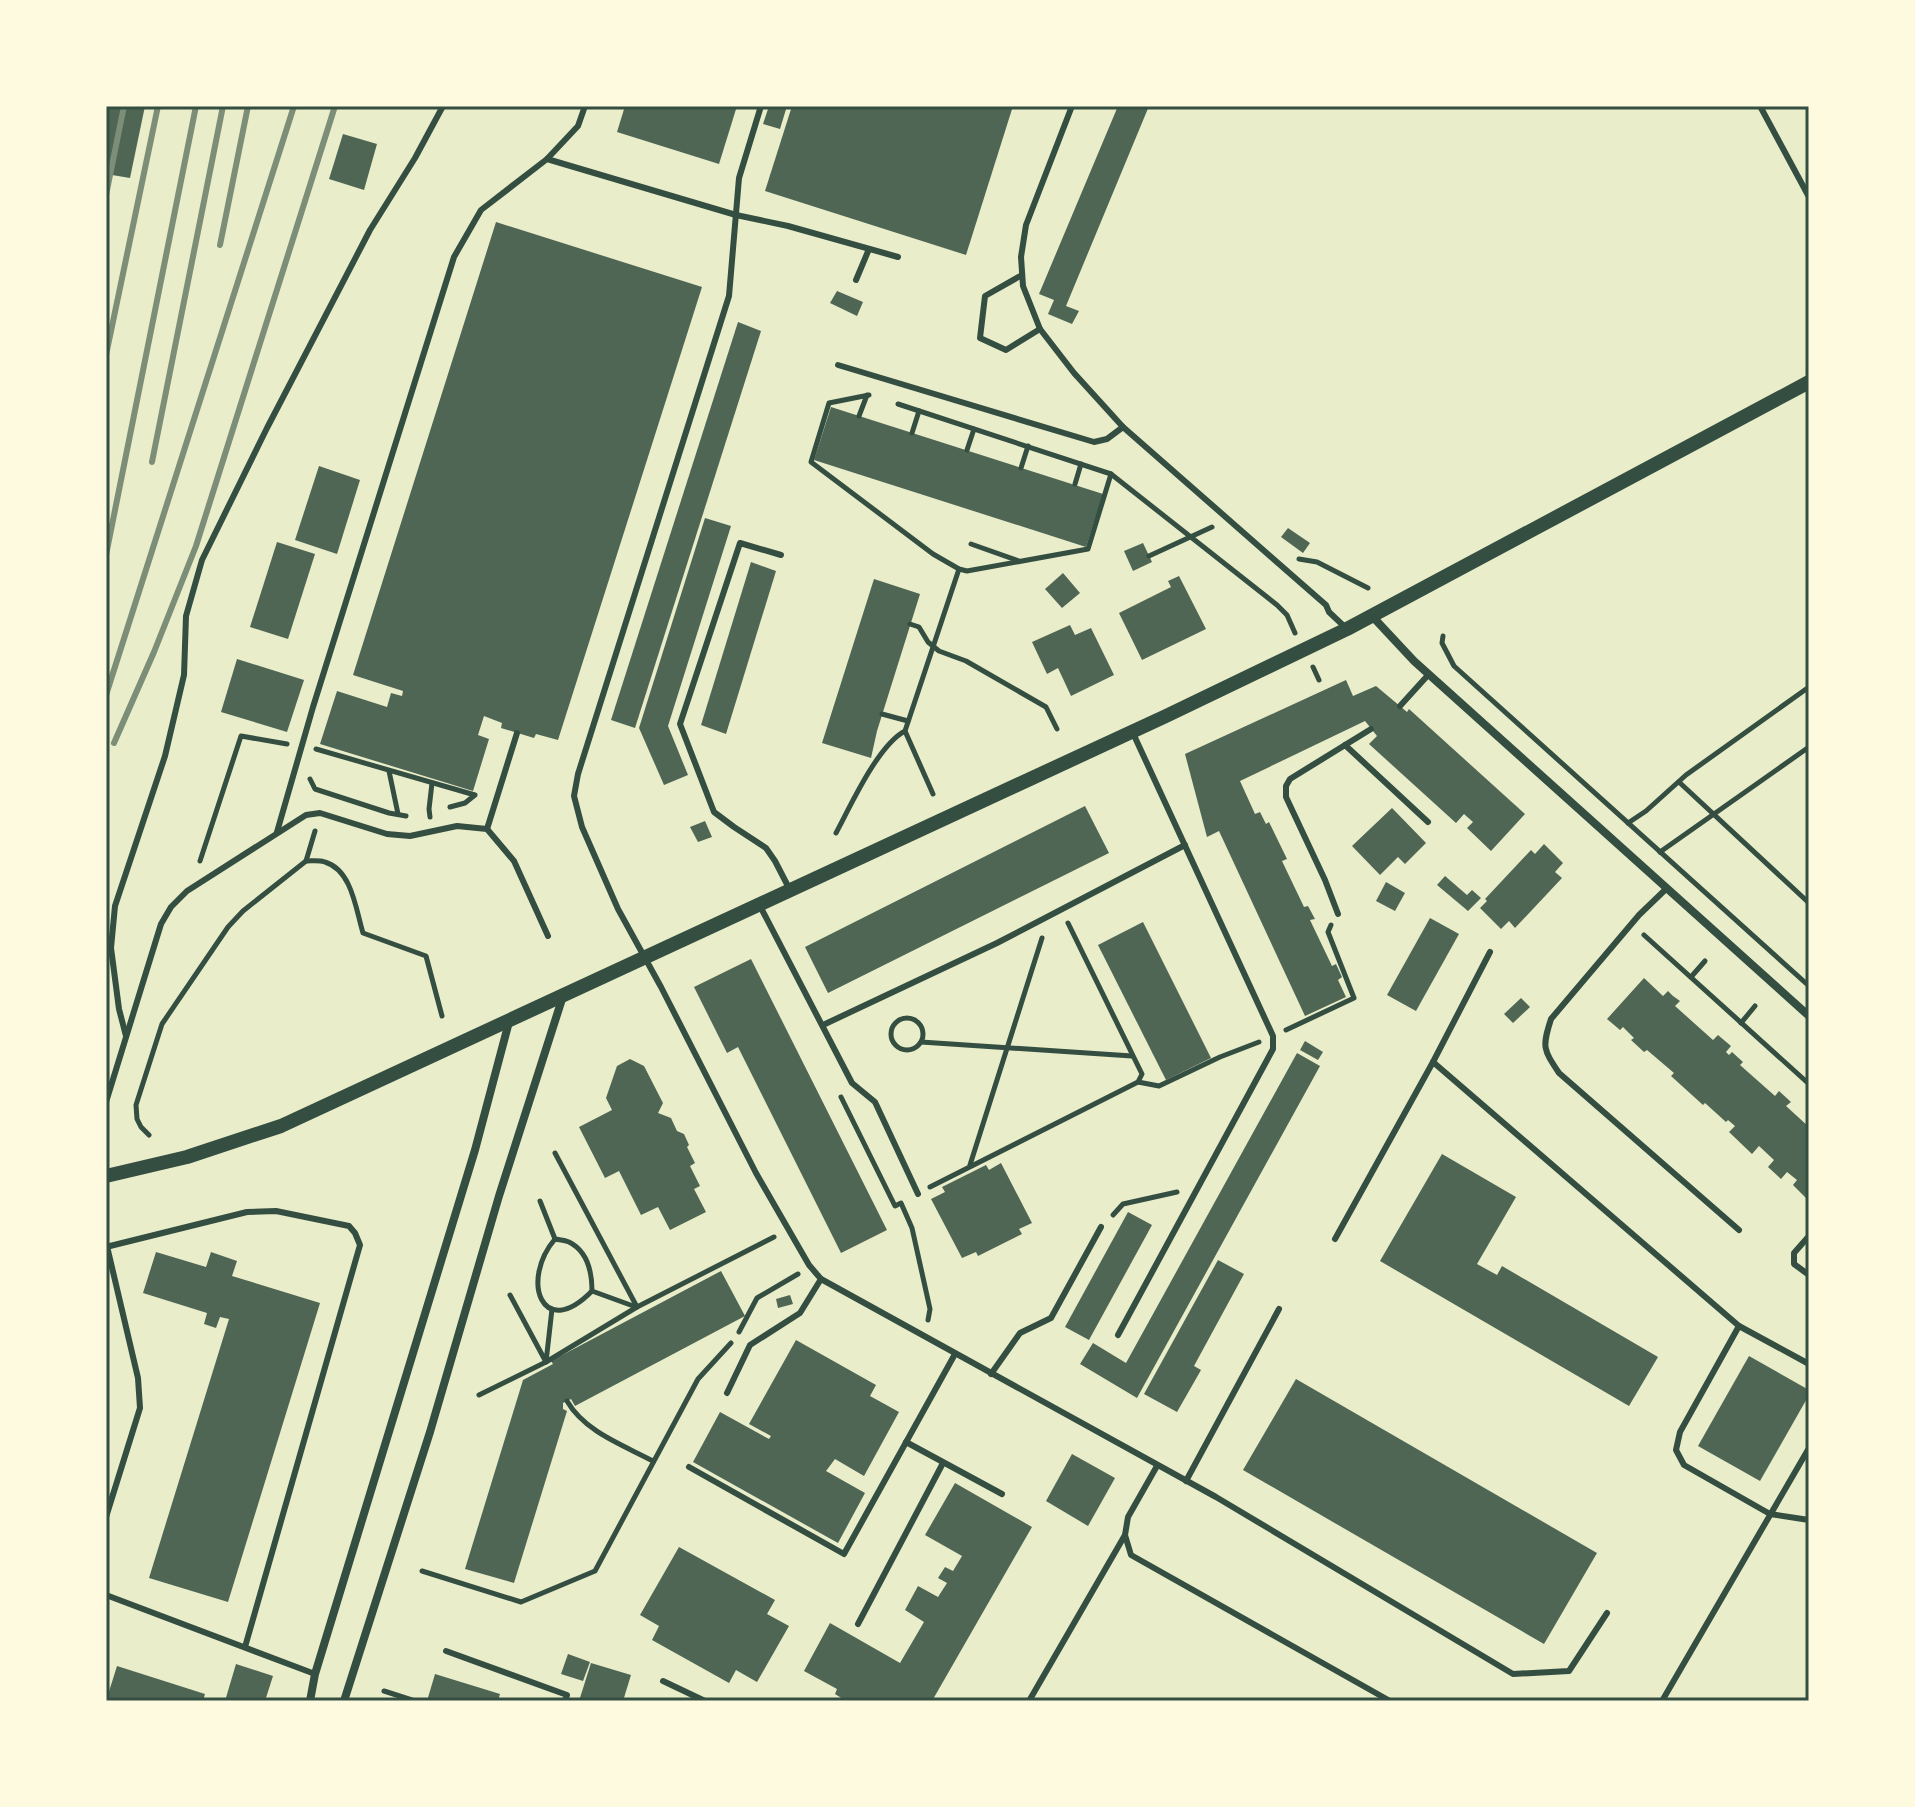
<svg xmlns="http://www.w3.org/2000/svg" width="1915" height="1807" font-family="'Space Grotesk',sans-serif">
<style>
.building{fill:#4f6655}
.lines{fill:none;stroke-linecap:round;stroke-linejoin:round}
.path{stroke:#344e41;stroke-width:5}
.service{stroke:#344e41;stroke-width:6}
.minor{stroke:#344e41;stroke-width:8}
.tertiary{stroke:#344e41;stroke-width:14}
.rail{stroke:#7c8e77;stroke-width:6}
.neatline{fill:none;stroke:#344e41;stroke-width:3}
</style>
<rect width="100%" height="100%" fill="#e9edc9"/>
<g class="building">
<polygon points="106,106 145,106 130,178 106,174"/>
<polygon points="625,106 737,106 719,164 617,132"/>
<polygon points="769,106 787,106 780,129 763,124"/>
<polygon points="792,106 1013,106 966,255 765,191"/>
<polygon points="1118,106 1149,106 1066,306 1079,311 1072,324 1048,314 1054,300 1039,294"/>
<polygon points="343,134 377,144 364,190 329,179"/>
<polygon points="496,222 702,287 558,740 536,734 534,738 501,728 502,723 484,716 478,735 489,739 473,791 320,744 337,691 387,707 391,693 402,696 403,691 353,675"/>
<polygon points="837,291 863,302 857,316 830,303"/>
<polygon points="738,322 761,331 635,728 611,720"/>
<polygon points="831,407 1103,494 1086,547 814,460"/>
<polygon points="319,466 360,480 337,554 295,540"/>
<polygon points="705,518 731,526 668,726 688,775 664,785 639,728"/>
<polygon points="1288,528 1310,543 1303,553 1281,537"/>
<polygon points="277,542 315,554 288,639 250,627"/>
<polygon points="1143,543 1152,562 1133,571 1124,551"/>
<polygon points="751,562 776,571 726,734 701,725"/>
<polygon points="1063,573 1080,593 1062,608 1045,589"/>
<polygon points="1179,576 1206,629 1142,660 1119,613 1171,587 1168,581"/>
<polygon points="874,579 920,594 877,731 871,758 822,743"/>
<polygon points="1070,625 1075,635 1091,628 1114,675 1071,696 1058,668 1047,674 1032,642"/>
<polygon points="237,659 304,680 287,732 221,712"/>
<polygon points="1346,680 1353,696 1376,686 1407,712 1409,709 1525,814 1491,851 1467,828 1473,822 1464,814 1456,823 1369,744 1377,736 1365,721 1240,781 1255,814 1260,812 1266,824 1269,822 1287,859 1282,861 1304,907 1308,906 1315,919 1310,920 1332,966 1336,964 1342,977 1338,980 1346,997 1305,1016 1219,831 1207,837 1185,754"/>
<polygon points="1085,806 1109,853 828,993 805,947"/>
<polygon points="1392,808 1426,843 1405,864 1398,857 1380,875 1352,846"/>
<polygon points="705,821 712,837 698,842 690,827"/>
<polygon points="1544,844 1563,863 1555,872 1562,878 1515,928 1509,921 1501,929 1480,908 1487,901 1485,899 1531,850 1535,854"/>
<polygon points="1445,876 1467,895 1472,890 1481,898 1468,911 1437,885"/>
<polygon points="1386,882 1405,893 1395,911 1376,901"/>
<polygon points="1430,918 1459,934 1416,1011 1387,995"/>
<polygon points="1143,922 1211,1058 1166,1080 1098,945"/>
<polygon points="751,959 887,1230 841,1253 738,1047 727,1053 694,987"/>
<polygon points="1644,978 1663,996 1668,991 1673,996 1680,1001 1675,1006 1713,1040 1718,1035 1731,1046 1726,1052 1729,1055 1732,1052 1743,1062 1740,1065 1775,1096 1779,1091 1791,1102 1786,1106 1809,1127 1809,1197 1807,1199 1793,1185 1797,1180 1787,1172 1781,1179 1768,1167 1774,1160 1759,1146 1752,1154 1729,1132 1735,1126 1728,1120 1726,1122 1705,1103 1703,1105 1671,1076 1674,1073 1647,1050 1644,1052 1631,1040 1634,1038 1623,1027 1620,1030 1607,1019"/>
<polygon points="1521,998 1530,1007 1513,1023 1504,1014"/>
<polygon points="1305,1041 1323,1052 1318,1060 1300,1050"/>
<polygon points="1297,1053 1320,1066 1137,1398 1080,1364 1093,1343 1126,1363"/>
<polygon points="630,1059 644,1066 663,1103 658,1113 671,1118 677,1131 684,1134 689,1145 687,1147 695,1163 690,1166 700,1186 694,1189 706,1212 670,1230 658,1207 641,1215 619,1171 605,1178 579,1127 612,1110 606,1098 617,1066"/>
<polygon points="1442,1154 1516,1197 1477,1264 1497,1275 1502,1266 1658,1357 1629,1406 1380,1261"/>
<polygon points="1001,1163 1032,1223 1019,1229 1022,1234 978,1256 976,1252 962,1258 931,1199 945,1192 942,1187 986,1165 989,1170"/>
<polygon points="1128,1212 1152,1225 1089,1340 1065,1327"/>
<polygon points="156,1252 206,1267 211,1252 237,1261 232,1276 320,1303 228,1602 149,1578 229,1319 220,1317 216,1328 204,1324 207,1313 143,1293"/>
<polygon points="1218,1260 1244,1274 1194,1366 1201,1370 1177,1412 1144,1394"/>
<polygon points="721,1271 745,1316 575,1406 571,1399 563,1403 563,1409 567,1411 514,1583 465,1569 523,1380 553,1364 551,1361"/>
<polygon points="790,1295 793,1304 778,1308 776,1299"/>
<polygon points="796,1340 876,1385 870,1396 899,1412 864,1476 835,1459 826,1471 865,1493 838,1543 693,1462 720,1412 769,1439 771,1436 749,1424"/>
<polygon points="1749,1356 1809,1390 1809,1395 1760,1481 1698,1446"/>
<polygon points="1296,1379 1597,1553 1544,1644 1243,1470"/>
<polygon points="1072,1454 1115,1478 1088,1526 1046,1501"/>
<polygon points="955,1483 1032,1527 932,1701 846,1701 835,1694 837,1689 804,1671 830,1623 900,1663 924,1622 905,1610 918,1586 938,1597 947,1583 938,1578 945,1567 953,1571 962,1556 925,1535"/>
<polygon points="679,1547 775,1600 767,1614 789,1626 757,1682 736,1670 729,1683 652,1640 659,1626 640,1615"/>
<polygon points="568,1654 590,1662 583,1681 561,1674"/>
<polygon points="591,1663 631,1675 623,1701 579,1701"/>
<polygon points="236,1664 273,1676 265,1701 225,1701"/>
<polygon points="117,1666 205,1694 203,1701 106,1701"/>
<polygon points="435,1674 500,1694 498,1701 427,1701"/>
</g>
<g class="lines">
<g class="path">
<polyline points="869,395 829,403 811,462 933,554 959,569 967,571 1088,549 1111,474"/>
<polyline points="898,404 1111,474 1277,605 1287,615 1295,633"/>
<polyline points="859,416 867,395"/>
<polyline points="912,433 919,411"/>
<polyline points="967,450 974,429"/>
<polyline points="1021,468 1028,446"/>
<polyline points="1075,484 1081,464"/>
<polyline points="971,544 1019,561"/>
<polyline points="1149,556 1212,527"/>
<polyline points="1299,559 1317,562 1368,588"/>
<polyline points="910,624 919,627 928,642 939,651 966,661 1046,707 1057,729"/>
<polyline points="1443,636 1442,643 1454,666 1809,986"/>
<polyline points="1313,667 1319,680"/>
<polyline points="882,714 908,721"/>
<polyline points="316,749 475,795 465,803 450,807"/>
<polyline points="389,771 398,814"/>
<polyline points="310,779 315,789 389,813 406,816"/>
<polyline points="1679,782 1809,903"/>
<polyline points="933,794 905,731 959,569"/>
<polyline points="430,817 429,809 432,783"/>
<polyline points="1628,823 1646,811 1686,775 1809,687"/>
<path d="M836,833c15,-28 42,-88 69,-102"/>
<polyline points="1660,852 1809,747"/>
<polyline points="200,861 241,736 287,744"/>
<polyline points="306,861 315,831"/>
<polyline points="1644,935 1809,1084"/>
<polyline points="1691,977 1705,961"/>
<circle cx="907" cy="1034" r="16"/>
<polyline points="1741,1023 1755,1006"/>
<polyline points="1286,1030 1354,998 1328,932 1331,925"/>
<polyline points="921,1042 1132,1056"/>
<polyline points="1138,1082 1159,1086 1220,1057 1259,1042"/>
<polyline points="841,1097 895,1206 901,1203 912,1228 930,1309 928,1320"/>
<path d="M149,1135l-8,-8 -4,-8 -1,-14 26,-81 66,-97 15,-16 63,-50c7,0 13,-1 19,1 27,8 31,48 38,71l63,23 16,60"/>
<polyline points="555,1153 637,1307"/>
<polyline points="970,1165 1042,938"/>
<polyline points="930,1187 1138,1082 1142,1074 1068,923"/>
<path d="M540,1201l15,38c4,1 9,1 14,3 18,9 23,30 23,49l44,16"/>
<polyline points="1113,1215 1123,1204 1177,1192"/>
<path d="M555,1239c-35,41 -13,103 37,52"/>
<polyline points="510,1295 546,1362 552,1309"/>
<polyline points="739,1332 757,1298 798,1274"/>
<polyline points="479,1395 546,1362 637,1307 774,1237"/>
<path d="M567,1401c18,31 56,44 86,60"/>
<polyline points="422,1571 521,1602 595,1571 698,1379 731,1343"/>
<polyline points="384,1691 415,1701"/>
</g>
<g class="service">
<polyline points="761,106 739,178 729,296 578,774 574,796 582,827 618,909 661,987 756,1173 809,1265 821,1279 1216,1497 1513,1674 1569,1671 1607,1613"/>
<polyline points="1072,106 1026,225 1021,257 1023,286 1040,329 1074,373 1123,427 1326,605 1329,612 1347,629"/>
<polyline points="1760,106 1809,197"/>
<polyline points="547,159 736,215 788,226 898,257"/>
<polyline points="1022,275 985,296 980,338 1006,350 1040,329"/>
<polyline points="856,280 869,249"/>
<polyline points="838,365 1094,442 1107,439 1123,427"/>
<polyline points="781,555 740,543 680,724 714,812 734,827 766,848 775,861 790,890"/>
<polyline points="1400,706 1429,674"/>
<polyline points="1345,745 1428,822"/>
<polyline points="487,829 517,733"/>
<polyline points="277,832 313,707 454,257 481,210 547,159 578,126 585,106"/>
<path d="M1666,889l-27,26 -88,104c-9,28 -8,30 8,54l180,157"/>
<polyline points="759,904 852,1083 875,1102 918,1194"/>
<polyline points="1338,914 1325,880 1286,797 1286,786 1290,779 1371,729"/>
<polyline points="823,1025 997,943 1185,845"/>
<polyline points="126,1036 119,1009 111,948 115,906 165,756 184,675 186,616 202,560 267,428 370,230 415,158 443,106"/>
<polyline points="1433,1062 1739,1326 1809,1364"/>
<polyline points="106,1102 161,924 171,907 187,891 306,815 320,813 387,834 410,836 457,826 487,829 514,861 548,936"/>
<polyline points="1809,1236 1794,1253 1794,1264 1809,1275"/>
<polyline points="1335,1239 1433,1062 1490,952"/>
<polyline points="106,1242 138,1378 140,1408 106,1517"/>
<polyline points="106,1247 247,1212 276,1211 349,1226 355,1233 360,1245 245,1647"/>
<polyline points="1739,1326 1680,1432 1676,1450 1684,1465 1770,1514 1809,1520"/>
<polyline points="1118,1335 1273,1049 1273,1036 1132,731"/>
<polyline points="991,1374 1020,1333 1051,1318 1101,1227"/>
<polyline points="727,1393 750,1345 800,1313 821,1279"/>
<polyline points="906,1442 1002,1494"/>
<polyline points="1157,1466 1128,1517 1125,1535 1131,1555 1390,1701"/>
<polyline points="689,1467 844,1554 955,1354"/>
<polyline points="1186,1481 1279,1309"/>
<polyline points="106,1595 315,1674"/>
<polyline points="858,1624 943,1463"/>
<polyline points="446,1651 567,1695 565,1701"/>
<polyline points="663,1681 705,1701"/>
<polyline points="1029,1701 1125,1535"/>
<polyline points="1662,1701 1809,1448"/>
</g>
<g class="minor">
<polyline points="1372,616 1414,661 1809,1016"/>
<polyline points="310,1701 315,1674 475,1150 509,1022"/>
<polyline points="344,1701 430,1432 499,1196 563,996"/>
</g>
<polyline class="tertiary" points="106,1176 187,1157 281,1126 1166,716 1347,629 1809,382"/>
<g class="rail">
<polyline points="106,195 124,106"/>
<polyline points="220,245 248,106"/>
<polyline points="106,355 158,106"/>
<polyline points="152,462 223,106"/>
<polyline points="106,555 196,106"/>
<polyline points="106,695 294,106"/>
<polyline points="114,743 154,652 196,546 335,106"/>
</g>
</g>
<rect width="1915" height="1807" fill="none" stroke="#fefae0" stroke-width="216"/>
<rect x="108" y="108" width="1699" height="1591" class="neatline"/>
</svg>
